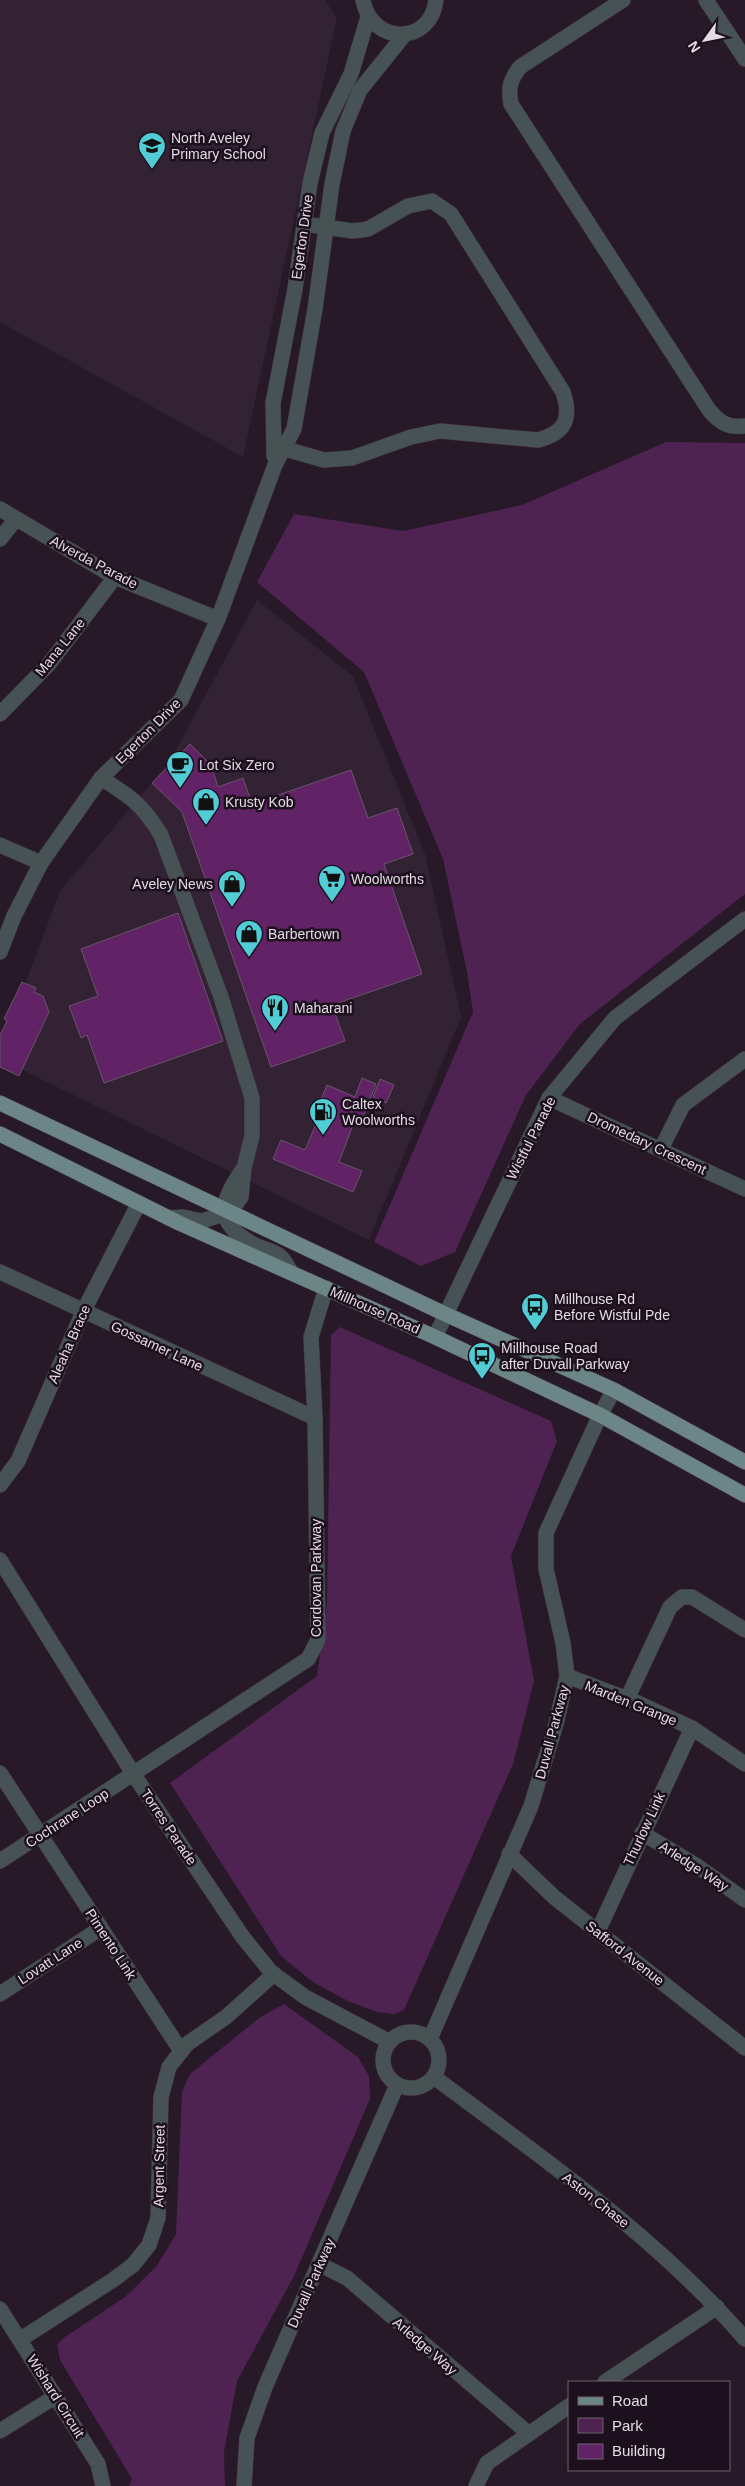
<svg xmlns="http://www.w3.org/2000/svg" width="745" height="2486" font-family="Arial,sans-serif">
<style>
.built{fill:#332134}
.green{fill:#4e2351}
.building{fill:#612366;stroke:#675668}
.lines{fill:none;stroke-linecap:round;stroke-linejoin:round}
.minor-casing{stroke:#413442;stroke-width:16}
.major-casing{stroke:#413442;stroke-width:16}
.minor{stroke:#465253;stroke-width:15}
.major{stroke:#6c8688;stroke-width:15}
.labels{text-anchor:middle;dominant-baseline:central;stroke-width:5;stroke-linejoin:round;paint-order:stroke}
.poi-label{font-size:14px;fill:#e4dae4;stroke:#1d101e;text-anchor:start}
.street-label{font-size:14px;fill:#e4dae4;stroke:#1d101e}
</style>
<rect width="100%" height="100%" fill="#271928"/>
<g class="built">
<polygon points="0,0 325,0 337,18 243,457 0,322"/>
<polygon points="257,600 353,676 425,854 461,1017 369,1240 0,1059 0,1051 60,891 170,761"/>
</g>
<g class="green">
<polygon points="666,442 745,443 745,894 580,1024 526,1095 455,1252 421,1266 374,1242 473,1012 467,972 443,859 364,672 257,582 294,514 403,531 522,505"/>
<polygon points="340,1327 551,1421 557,1441 511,1556 534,1681 513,1764 404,2010 394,2014 377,2012 350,2002 314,1983 281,1956 170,1783 317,1676 327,1603 331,1335"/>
<polygon points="284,2004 358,2057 369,2076 370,2099 294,2276 237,2381 224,2452 225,2486 129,2486 132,2479 60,2360 57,2345 65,2337 125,2297 156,2267 176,2234 182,2092 190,2074 259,2018"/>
</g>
<g class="building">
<polygon points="190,744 211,765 218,787 243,778 252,804 351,770 368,818 397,808 413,854 384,864 422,974 332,1005 345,1041 271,1067 182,812 152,783"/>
<polygon points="178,913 223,1041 104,1083 87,1035 81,1038 69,1006 98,996 81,949"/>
<polygon points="22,982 36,988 34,992 43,996 49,1012 19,1076 0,1067 0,1035 7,1021 4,1019"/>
<polygon points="362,1078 376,1084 359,1127 353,1125 339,1162 362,1171 353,1192 273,1159 281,1140 305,1150 322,1110 317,1109 327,1085 355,1097"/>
<polygon points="380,1079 394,1085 386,1103 373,1097"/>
</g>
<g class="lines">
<defs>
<g id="minor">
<path d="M363,0c8,45 68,46 73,0"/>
<path d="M623,0l-103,67c-10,13 -12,21 -9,37l198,306c11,13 19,18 36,16"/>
<polyline points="706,0 745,59"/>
<path d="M275,446l49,14 28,-2 59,-21 29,-6 98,9c27,-7 34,-21 25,-48l-112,-178 -19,-13 -24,5 -40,23 -15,2 -49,-7"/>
<polyline points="274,456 273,403 295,289 310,183 322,133 351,74 368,17"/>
<polyline points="0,509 115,577 218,619"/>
<polyline points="0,539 16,519"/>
<polyline points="0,714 49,664 115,577"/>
<path d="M101,778c30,19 41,26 60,57l60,162 31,101v38l-8,32 -3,29 -11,15 -28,9 -19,-4 -14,1"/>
<polyline points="0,845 41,863"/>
<polyline points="0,952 14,916 41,863 101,778 181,700 218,619 275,465 294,429 315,309 332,184 343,131 360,90 405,34"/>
<polyline points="549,1098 745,1189"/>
<polyline points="661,1149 683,1105 745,1059"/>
<path d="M243,1169c-22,32 -30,53 10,75 8,5 22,6 28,13 4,4 7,11 11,16"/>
<polyline points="0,1272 315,1418"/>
<polyline points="435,1337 549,1098 615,1018 745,919"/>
<polyline points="0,1485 18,1461 83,1312 139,1203"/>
<polyline points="0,1560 134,1775 242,1936 271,1972 305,1997 390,2042"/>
<polyline points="567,1676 638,1703 692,1728 745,1764"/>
<polyline points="627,1699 670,1607 682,1597 692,1597 745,1630"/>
<polyline points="0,1773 181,2051"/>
<polyline points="642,1833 697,1866 745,1900"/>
<polyline points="509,1854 554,1897 745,2048"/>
<polyline points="0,1861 308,1659 318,1640 315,1418 311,1337 326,1288"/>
<polyline points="598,1931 692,1728"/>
<polyline points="0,1994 101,1928"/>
<circle cx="411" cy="2060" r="28"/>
<polyline points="430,2039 531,1806 556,1724 567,1676 563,1643 546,1569 546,1533 600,1415 614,1390"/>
<path d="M434,2077c108,81 222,159 311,262"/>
<polyline points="319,2264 347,2278 528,2433"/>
<polyline points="0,2309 98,2464 103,2486"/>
<polyline points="21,2339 113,2280 133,2265 149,2245 158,2218 161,2097 169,2067 187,2044 226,2017 274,1974"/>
<polyline points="605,2382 717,2307"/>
<polyline points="0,2431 56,2396"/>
<polyline points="244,2486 247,2438 265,2387 397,2085"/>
<polyline points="476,2486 487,2463 569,2406"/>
</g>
<g id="major">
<polyline points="0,1103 445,1314 614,1390 745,1462"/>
<polyline points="0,1134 179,1223 435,1337 600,1415 745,1495"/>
</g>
</defs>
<use href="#minor" class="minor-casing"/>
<use href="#major" class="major-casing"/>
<use href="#minor" class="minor"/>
<use href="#major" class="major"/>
</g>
<defs>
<symbol id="school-pin" viewBox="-11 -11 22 30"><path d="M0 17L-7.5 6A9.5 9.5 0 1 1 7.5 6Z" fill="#51ccd4" stroke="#1d101e"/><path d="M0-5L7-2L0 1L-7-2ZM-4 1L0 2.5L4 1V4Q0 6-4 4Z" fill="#111"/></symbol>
<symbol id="cafe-pin" viewBox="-11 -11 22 30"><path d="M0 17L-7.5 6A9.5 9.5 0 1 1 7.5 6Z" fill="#51ccd4" stroke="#1d101e"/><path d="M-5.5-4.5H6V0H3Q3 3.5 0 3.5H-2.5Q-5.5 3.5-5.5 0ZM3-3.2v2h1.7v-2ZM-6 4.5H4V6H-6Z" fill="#111"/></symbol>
<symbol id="shop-pin" viewBox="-11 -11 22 30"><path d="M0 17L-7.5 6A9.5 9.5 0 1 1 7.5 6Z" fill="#51ccd4" stroke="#1d101e"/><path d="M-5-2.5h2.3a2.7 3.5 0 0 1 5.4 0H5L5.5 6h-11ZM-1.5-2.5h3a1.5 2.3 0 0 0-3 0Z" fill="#111"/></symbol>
<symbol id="supermarket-pin" viewBox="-11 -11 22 30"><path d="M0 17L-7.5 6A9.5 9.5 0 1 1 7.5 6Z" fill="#51ccd4" stroke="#1d101e"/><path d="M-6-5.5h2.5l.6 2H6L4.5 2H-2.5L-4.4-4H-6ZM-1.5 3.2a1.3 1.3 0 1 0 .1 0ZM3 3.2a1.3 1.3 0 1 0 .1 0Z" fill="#111"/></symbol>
<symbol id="restaurant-pin" viewBox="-11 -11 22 30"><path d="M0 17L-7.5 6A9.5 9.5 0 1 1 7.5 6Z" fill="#51ccd4" stroke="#1d101e"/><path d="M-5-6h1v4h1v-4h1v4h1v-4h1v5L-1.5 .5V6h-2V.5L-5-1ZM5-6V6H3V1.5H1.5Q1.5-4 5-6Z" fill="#111"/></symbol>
<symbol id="fuel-pin" viewBox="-11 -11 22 30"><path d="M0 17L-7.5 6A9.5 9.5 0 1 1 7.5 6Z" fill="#51ccd4" stroke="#1d101e"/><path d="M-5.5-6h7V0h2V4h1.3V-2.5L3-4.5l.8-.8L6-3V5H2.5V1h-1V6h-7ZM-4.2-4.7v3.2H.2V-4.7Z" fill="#111"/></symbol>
<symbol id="bus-pin" viewBox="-11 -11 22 30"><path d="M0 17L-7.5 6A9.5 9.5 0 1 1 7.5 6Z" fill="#51ccd4" stroke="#1d101e"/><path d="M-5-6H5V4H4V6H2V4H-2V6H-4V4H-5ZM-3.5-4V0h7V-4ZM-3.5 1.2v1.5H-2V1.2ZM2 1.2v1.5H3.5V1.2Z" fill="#111"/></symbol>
</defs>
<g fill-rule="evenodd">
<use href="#school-pin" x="136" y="130" width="32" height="43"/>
<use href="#cafe-pin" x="164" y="749" width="32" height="43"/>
<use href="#shop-pin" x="190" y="786" width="32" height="43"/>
<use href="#supermarket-pin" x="316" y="863" width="32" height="43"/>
<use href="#shop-pin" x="216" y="868" width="32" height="43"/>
<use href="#shop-pin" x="233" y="918" width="32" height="43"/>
<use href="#restaurant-pin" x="259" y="992" width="32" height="43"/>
<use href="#fuel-pin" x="307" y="1096" width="32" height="43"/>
<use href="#bus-pin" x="519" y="1291" width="32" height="43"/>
<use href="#bus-pin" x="466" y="1340" width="32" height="43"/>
</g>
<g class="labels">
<g class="poi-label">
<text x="171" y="138">North Aveley<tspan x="171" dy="16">Primary School</tspan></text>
<text x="199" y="765">Lot Six Zero</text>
<text x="225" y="802">Krusty Kob</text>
<text x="351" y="879">Woolworths</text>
<text x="213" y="884" text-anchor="end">Aveley News</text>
<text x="268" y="934">Barbertown</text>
<text x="294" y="1008">Maharani</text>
<text x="342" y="1104">Caltex<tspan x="342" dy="16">Woolworths</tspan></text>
<text x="554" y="1299">Millhouse Rd<tspan x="554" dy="16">Before Wistful Pde</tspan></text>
<text x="501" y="1348">Millhouse Road<tspan x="501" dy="16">after Duvall Parkway</tspan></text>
</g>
<g class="street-label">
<text transform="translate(302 237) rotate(-82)">Egerton Drive</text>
<text transform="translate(94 562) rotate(28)">Alverda Parade</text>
<text transform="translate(60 647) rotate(-51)">Mana Lane</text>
<text transform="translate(148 731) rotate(-45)">Egerton Drive</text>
<text transform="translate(531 1138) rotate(-63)">Wistful Parade</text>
<text transform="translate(647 1143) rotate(25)">Dromedary Crescent</text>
<text transform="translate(375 1310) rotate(24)">Millhouse Road</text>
<text transform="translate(69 1344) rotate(-66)">Aleaha Brace</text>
<text transform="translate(157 1346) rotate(25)">Gossamer Lane</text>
<text transform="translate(316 1578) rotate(-90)">Cordovan Parkway</text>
<text transform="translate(631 1703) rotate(22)">Marden Grange</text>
<text transform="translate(552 1732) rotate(-75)">Duvall Parkway</text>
<text transform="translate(67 1818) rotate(-33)">Cochrane Loop</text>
<text transform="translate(169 1827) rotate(56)">Torres Parade</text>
<text transform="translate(644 1829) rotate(-65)">Thurlow Link</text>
<text transform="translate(694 1866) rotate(33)">Arledge Way</text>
<text transform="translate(111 1944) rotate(57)">Pimento Link</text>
<text transform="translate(625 1953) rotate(38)">Safford Avenue</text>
<text transform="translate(50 1961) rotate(-33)">Lovatt Lane</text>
<text transform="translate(159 2166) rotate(-89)">Argent Street</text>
<text transform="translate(596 2200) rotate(38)">Aston Chase</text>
<text transform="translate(311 2283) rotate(-66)">Duvall Parkway</text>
<text transform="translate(425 2346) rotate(41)">Arledge Way</text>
<text transform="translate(56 2396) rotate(58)">Wishard Circuit</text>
</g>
</g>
<rect x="568" y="2381" width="162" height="90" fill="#1d101e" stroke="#6d616d"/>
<rect x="578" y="2397" width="25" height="8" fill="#6c8688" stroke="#6d616d"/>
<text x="612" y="2406" font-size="15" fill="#e4dae4">Road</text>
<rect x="578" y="2418" width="25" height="15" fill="#4e2351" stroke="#6d616d"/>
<text x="612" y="2431" font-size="15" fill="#e4dae4">Park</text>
<rect x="578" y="2444" width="25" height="15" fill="#612366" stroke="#6d616d"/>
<text x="612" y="2456" font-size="15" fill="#e4dae4">Building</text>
<g transform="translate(705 40) rotate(237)" stroke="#1d101e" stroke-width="4" paint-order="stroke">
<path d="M0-4L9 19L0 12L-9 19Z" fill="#e4dae4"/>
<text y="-8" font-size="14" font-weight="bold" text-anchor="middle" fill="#e4dae4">N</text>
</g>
</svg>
